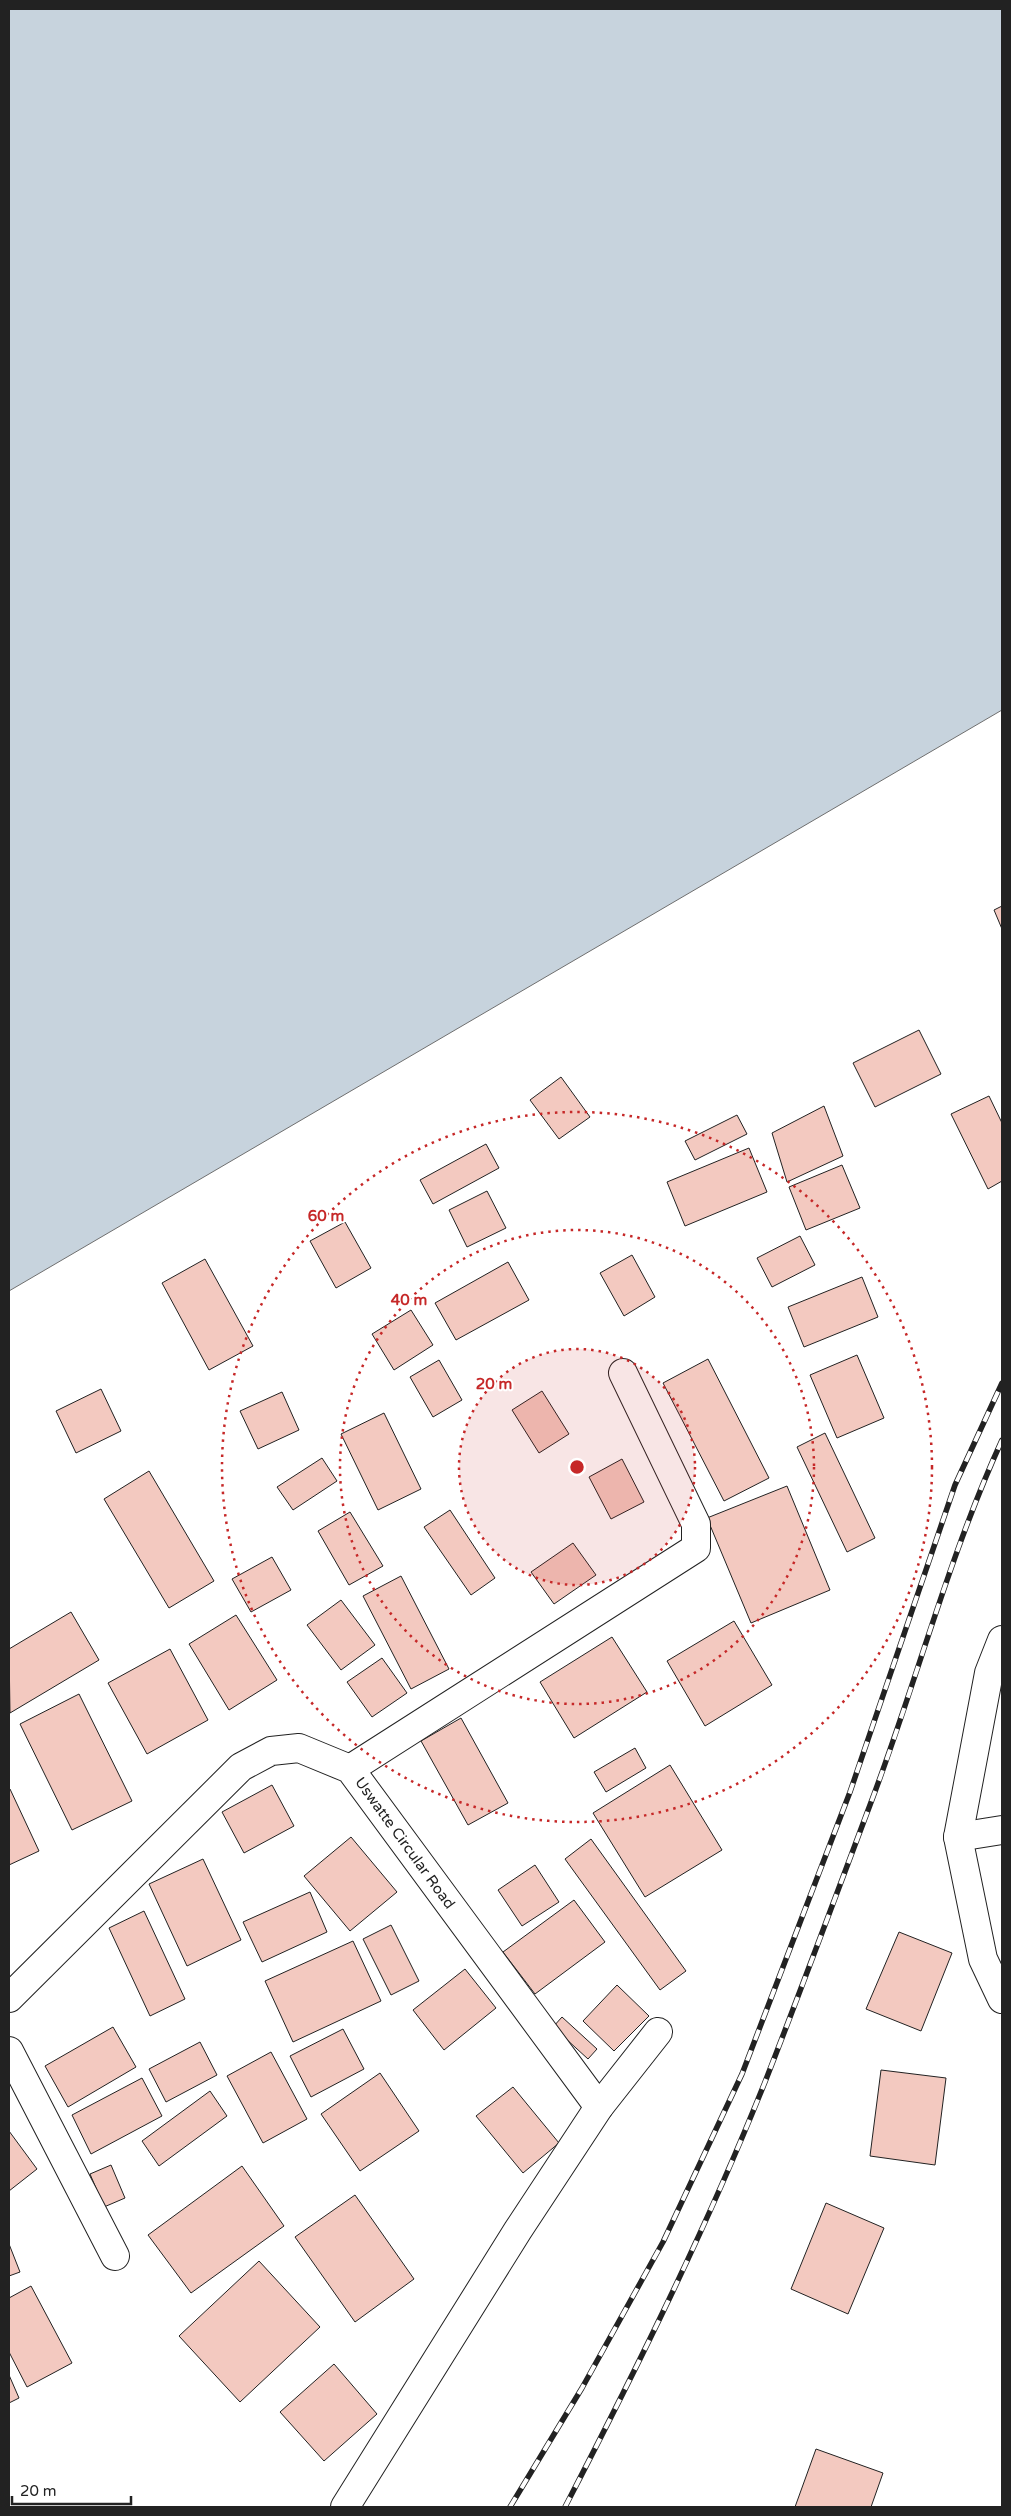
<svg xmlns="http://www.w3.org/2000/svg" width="1011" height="2516" font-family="'Varela Round',sans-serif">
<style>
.water{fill:#c7d3dd;stroke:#6f6f6f}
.building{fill:#f3c9c0;stroke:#222}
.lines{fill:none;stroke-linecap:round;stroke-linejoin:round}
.minor-casing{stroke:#222;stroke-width:30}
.minor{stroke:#fff;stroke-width:28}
.rail-casing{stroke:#222;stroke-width:5.5}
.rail{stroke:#fff;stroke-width:4;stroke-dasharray:11;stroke-linecap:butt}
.ring{fill:none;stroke:#c62828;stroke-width:2.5;stroke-dasharray:2.5 5}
.labels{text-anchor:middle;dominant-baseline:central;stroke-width:4;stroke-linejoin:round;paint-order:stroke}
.street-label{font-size:15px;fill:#222;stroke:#fff}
.centre{fill:#c62828;stroke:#fff;stroke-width:2.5}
.ring-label{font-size:15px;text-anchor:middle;font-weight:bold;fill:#c62828;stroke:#fff;stroke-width:4;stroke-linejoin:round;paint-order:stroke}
</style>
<rect width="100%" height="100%" fill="#fff"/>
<polygon class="water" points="9,9 1002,9 1002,710 9,1291"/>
<g class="building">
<polygon points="1002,906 1002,929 994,910"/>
<polygon points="919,1030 941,1074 875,1107 853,1063"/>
<polygon points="561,1077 590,1117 559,1139 530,1100"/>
<polygon points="989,1096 1002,1123 1002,1181 988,1189 951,1114"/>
<polygon points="824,1106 843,1156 787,1182 772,1133"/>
<polygon points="737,1115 747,1134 695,1160 685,1141"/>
<polygon points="486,1144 499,1168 433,1204 420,1180"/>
<polygon points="749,1148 767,1192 685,1226 667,1182"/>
<polygon points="842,1165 860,1208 806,1230 789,1187"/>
<polygon points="487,1191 506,1228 467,1247 449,1210"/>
<polygon points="345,1222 371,1268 336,1288 310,1241"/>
<polygon points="800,1236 815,1265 772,1287 757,1258"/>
<polygon points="632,1255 655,1297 624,1316 600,1273"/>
<polygon points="205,1259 253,1346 209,1370 162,1283"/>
<polygon points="508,1262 529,1300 456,1340 435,1303"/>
<polygon points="862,1277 878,1317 804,1347 788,1307"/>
<polygon points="411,1310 433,1345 394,1370 372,1334"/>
<polygon points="857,1355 884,1418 837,1438 810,1375"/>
<polygon points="708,1359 769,1478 724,1501 663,1383"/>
<polygon points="439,1360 462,1400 433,1417 410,1377"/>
<polygon points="101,1389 121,1431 76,1453 56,1411"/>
<polygon points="542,1391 569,1434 539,1453 512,1410"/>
<polygon points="282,1392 299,1430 258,1449 240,1411"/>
<polygon points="384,1413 421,1489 378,1510 341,1434"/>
<polygon points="825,1433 875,1538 847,1552 797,1447"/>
<polygon points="322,1458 337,1481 293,1510 277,1487"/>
<polygon points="622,1459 644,1502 611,1519 589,1477"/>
<polygon points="149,1471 214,1581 169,1608 104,1499"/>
<polygon points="787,1486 830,1590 751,1623 707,1518"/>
<polygon points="450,1510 495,1578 471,1595 424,1527"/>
<polygon points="350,1512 383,1566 349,1585 318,1531"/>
<polygon points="573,1543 596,1575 554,1604 531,1572"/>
<polygon points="272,1557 291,1590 251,1612 232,1579"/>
<polygon points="401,1576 449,1669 411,1689 363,1596"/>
<polygon points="341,1600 375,1645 341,1670 307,1625"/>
<polygon points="71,1612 99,1660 10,1713 9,1649"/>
<polygon points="236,1615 277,1680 229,1710 189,1644"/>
<polygon points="734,1621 772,1685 705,1726 667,1661"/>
<polygon points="612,1637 647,1692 574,1738 540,1682"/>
<polygon points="170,1649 208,1720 147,1754 108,1683"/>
<polygon points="382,1658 407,1693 372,1717 347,1682"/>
<polygon points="79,1694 132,1801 72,1830 20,1724"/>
<polygon points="461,1718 508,1803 468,1825 421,1741"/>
<polygon points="635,1748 646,1768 606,1792 594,1772"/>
<polygon points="670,1765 722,1850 645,1897 593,1813"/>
<polygon points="272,1785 294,1826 244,1853 222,1812"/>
<polygon points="10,1789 39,1851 9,1865 9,1790"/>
<polygon points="351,1837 397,1892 350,1931 304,1876"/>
<polygon points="591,1839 686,1971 660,1990 565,1859"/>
<polygon points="203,1859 241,1940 187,1966 149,1884"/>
<polygon points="535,1865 559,1902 522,1926 498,1890"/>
<polygon points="310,1892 327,1932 262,1962 243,1922"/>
<polygon points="574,1900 605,1942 535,1994 503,1952"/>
<polygon points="144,1911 185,1999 150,2016 109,1928"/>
<polygon points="391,1925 419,1981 391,1995 363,1939"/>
<polygon points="899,1932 952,1953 921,2031 866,2009"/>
<polygon points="353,1941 381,2001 293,2042 265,1981"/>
<polygon points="465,1969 496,2008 444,2050 413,2010"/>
<polygon points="617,1985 649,2016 614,2051 583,2021"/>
<polygon points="562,2017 597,2049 588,2059 553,2027"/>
<polygon points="113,2027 136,2067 68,2107 45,2066"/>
<polygon points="343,2029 364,2069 311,2097 290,2056"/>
<polygon points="200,2042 217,2075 166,2102 149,2069"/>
<polygon points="271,2052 307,2119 263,2143 227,2076"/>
<polygon points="881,2070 946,2078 935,2165 870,2156"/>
<polygon points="380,2073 419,2131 360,2171 321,2114"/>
<polygon points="142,2078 162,2116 91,2154 72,2115"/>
<polygon points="513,2087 559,2143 523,2173 476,2116"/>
<polygon points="210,2091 227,2116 159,2166 142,2141"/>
<polygon points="9,2131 37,2169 9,2191"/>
<polygon points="111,2165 125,2198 104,2207 90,2174"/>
<polygon points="242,2166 284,2226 191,2293 148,2235"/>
<polygon points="355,2195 414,2279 355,2322 295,2237"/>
<polygon points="826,2203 884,2228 848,2314 791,2289"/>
<polygon points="9,2244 20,2272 9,2276"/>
<polygon points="259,2261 320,2327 240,2402 179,2336"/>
<polygon points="31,2286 72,2363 27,2387 9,2352 9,2298"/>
<polygon points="334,2364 377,2414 324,2461 280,2412"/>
<polygon points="9,2375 19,2398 9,2403"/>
<polygon points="816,2449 883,2473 871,2507 795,2507"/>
</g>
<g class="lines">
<defs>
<g id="minor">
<polyline points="1002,1640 989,1673 958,1837 983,1959 1002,1999"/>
<polyline points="350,1769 696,1548 696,1524 623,1373"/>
<polyline points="958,1837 1002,1830"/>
<polyline points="9,1998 241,1767 271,1751 299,1748 350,1769 599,2107"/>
<polyline points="9,2051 115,2256"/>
<polyline points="345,2507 518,2230 599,2107 658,2032"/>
</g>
</defs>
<use href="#minor" class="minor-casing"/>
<use href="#minor" class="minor"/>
<defs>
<g id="rail">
<polyline points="510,2507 582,2388 663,2242 742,2074 850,1792 955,1485 1002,1383"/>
<path d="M565,2507c72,-139 142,-280 200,-425 36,-92 70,-184 105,-277 46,-121 78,-247 132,-365"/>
</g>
</defs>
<use href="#rail" class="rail-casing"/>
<use href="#rail" class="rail"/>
</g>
<circle cx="577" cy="1467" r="118" fill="#c62828" fill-opacity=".12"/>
<g class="ring">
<circle cx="577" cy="1467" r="118"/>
<circle cx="577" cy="1467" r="237"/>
<circle cx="577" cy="1467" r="355"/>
</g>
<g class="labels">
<g class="street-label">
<text transform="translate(405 1843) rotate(54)">Uswatte Circular Road</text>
</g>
</g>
<circle cx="577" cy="1467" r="8" class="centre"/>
<g class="ring-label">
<text x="326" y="1221">60 m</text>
<text x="409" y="1305">40 m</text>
<text x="494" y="1389">20 m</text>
</g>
<rect width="1011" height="2516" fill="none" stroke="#222222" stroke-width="20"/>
<path d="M12 2496v8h119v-8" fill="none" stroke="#222222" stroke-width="2.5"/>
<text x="20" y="2496" font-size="15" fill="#222222" stroke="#ffffff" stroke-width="4" paint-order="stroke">20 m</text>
</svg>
